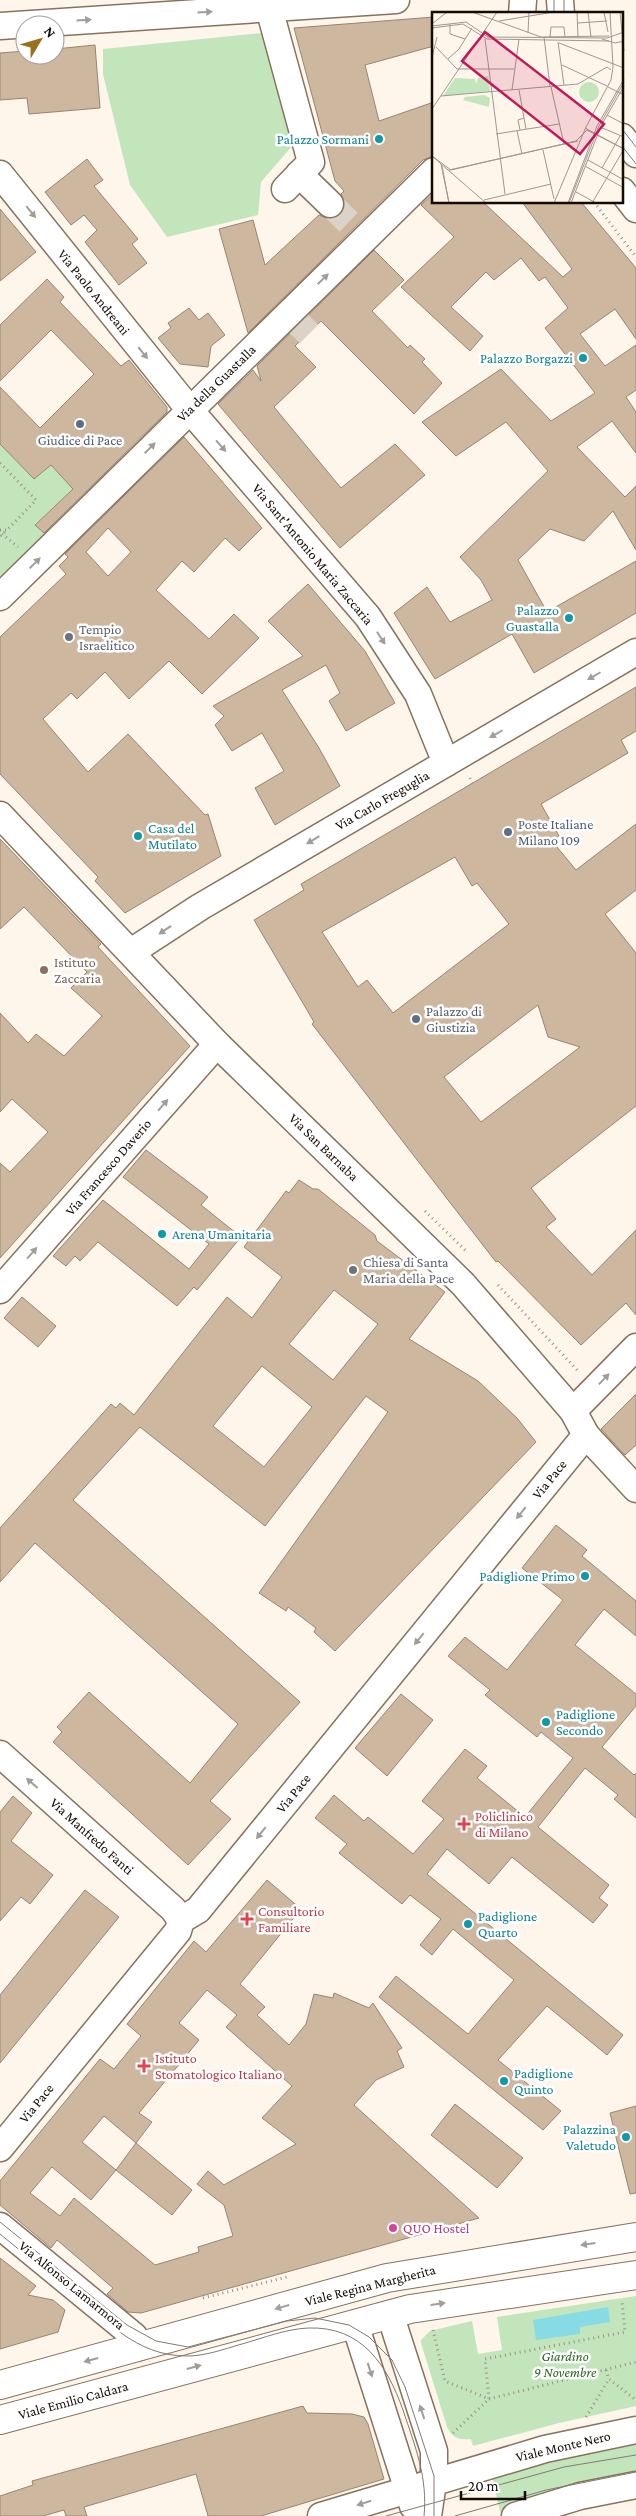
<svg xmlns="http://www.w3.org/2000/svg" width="636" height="2516" font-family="'Crimson Pro',serif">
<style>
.green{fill:#c3e5bc}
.water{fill:#86dbe5}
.building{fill:#cdb79f;stroke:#99856e;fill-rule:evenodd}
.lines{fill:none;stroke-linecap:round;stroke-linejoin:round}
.minor-tunnel{stroke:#dbd2c8;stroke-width:26;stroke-dasharray:26 13;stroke-linecap:butt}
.minor-casing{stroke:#87735d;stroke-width:29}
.major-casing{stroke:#87735d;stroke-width:30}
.path{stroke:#999188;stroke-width:3;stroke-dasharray:1 4;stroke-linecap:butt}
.minor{stroke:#fff;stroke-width:26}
.major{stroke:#fff;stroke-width:28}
.tram{stroke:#837a72;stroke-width:1}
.oneway{fill:#a19d9b}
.culture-dot{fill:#0f9aa8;stroke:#fff;stroke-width:2}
.service-dot{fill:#5c6f8a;stroke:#fff;stroke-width:2}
.worship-dot{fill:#6b7280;stroke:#fff;stroke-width:2}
.education-dot{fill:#8d6e63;stroke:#fff;stroke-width:2}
.health-dot{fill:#e0444e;stroke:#fff;stroke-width:2}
.hotel-dot{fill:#d1479c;stroke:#fff;stroke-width:2}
.labels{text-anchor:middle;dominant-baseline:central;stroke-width:5;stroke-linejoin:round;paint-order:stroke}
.culture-label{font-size:14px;fill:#0d838f;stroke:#fff;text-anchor:end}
.street-label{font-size:14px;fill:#130b04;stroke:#fff}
.service-label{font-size:14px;fill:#4e5e75;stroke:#fff;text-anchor:start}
.worship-label{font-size:14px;fill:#5b616d;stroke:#fff;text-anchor:start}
.education-label{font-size:14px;fill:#785e54;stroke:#fff;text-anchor:start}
.health-label{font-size:14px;fill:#be3a42;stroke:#fff;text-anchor:start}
.hotel-label{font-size:14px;fill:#b23c85;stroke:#fff;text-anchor:start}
.park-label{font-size:14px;font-style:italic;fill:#2f6523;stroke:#fff}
.inset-road{fill:none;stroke:#a0978f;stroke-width:1}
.view{fill:#c2185b;fill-opacity:0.15;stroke:#c2185b;stroke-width:2.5}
.inset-edge{fill:none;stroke:#130b04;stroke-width:2.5}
</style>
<rect width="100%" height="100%" fill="#fef5eb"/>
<g class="green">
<polygon points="262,33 293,145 261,182 258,215 167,237 130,185 103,74 103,49"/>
<polygon points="0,444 34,479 51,465 73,489 35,524 48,537 0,582"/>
<path d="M636,2296v110l-77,17 -86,23 -2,-7c-13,1 -18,-1 -24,-12l-26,-84v-3l9,-9 42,-10 6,33 24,-4 -5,-33z"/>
<polygon points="636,2443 636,2480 583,2489 500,2512 492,2476 570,2456"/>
</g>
<polygon class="water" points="608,2307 610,2322 580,2327 580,2334 536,2340 533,2320"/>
<g class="building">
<polygon points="434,17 434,46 365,65 379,121 434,102 434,156 423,160 248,333 219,229 253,220 265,265 319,215 326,218 334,218 340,215 345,207 341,194 344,191 335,181 294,28"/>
<polygon points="95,45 100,108 29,114 27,98 0,100 0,53 25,51 25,55 55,55 55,49"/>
<polygon points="87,159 103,180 94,186 138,239 132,244 147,263 119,285 85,242 97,230 84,215 71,225 45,192"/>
<polygon points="434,193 434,202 483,202 563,277 572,269 522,202 581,202 636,268 636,339 615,309 580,334 605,366 636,345 636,390 626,397 636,412 636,453 612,421 577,447 625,497 636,486 636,550 613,511 584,541 550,529 518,560 547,612 636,561 636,613 534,673 512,634 435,679 394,613 427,587 450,622 492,600 481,580 460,557 548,471 506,422 456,456 422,422 501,369 551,421 595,393 545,328 568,308 545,277 539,281 521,258 494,280 486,272 451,307 483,336 470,351 401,287 454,237 421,205"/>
<polygon points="0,209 36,252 0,281"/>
<polygon points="374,250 404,280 372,311 408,348 410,345 425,359 422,362 442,383 414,414 321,321 295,346 316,367 274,407 341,488 395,444 425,475 340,548 218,404 253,370 261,381 257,366"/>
<polygon points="47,279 64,297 60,302 121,366 129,360 167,407 167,412 44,533 35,525 73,489 51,465 34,479 0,444 0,387 40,428 94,374 51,330 0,381 0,325"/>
<polygon points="189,308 199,320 208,313 225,335 211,346 208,367 180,364 158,338 171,328 168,323"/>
<path d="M184,437l78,91 -23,23 -14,-13 -31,34 -12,-11 -26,29 53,49 25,-25 25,24 -57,56 -33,-33 -40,38 -24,-27 -28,27 -6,-6 -28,26 45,53 40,-38 77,81 3,-1 13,42 -96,57 -30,-32 3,-4 -98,-103v-137l66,-63 -7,-8 9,-9 -3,-3zM108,528l23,24 -23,24 -22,-24z"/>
<polygon points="308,584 365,651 395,703 346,731 329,701 340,693 326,665 282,690 319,748 340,786 275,825 255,788 284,771 262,733 232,751 215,725 224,716 213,706 303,656 268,621"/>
<path d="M636,687v44l-15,9 7,13 -87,51 18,32 -7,5 24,29 60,-46v66l-31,24 31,39v153l-105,82 25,31 -10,8 46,48 44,-45v85l-10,-12 -45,42 -83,-84 -2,1 -184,-238 2,-2 -60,-102 50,-30 -3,-6zM455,857l17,29 5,-3 32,41 -116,89 -26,-33 -9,7 -36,-55zM538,1005l10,32 32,10 -99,75 -37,-45z"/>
<polygon points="0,839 101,944 98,947 190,1046 0,1258 0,1163 10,1172 48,1132 12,1099 0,1112 0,1013 28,1043 36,1034 64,1056 102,1016 71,988 87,972 24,907 0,929"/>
<polygon points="146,1150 208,1197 201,1205 241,1237 197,1290 194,1287 177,1306 98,1242 80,1261 75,1256 66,1266 53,1256 103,1200 189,1269 209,1244 123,1177"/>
<path d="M299,1180l14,9h5l57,46 2,6 68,51 -36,47 69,42 39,37 19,24 -201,209 -21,-19 2,-4 -28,-21 -2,4 -27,-18 129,-181 -22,-16 -101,130 -125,-99 -67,73 227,202 -90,99 21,18 -43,46 -135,-123 9,-10 -5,-5 32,-35 101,91 48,-59 -203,-181 -35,39v-54l111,-124 5,4 4,-5 14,12 93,-118 25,21 30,-41 -38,-30 42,-56 3,2zM334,1290l44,34 -45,56 -44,-36zM262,1366l50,41 -48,60 -51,-41z"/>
<polygon points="22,1297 56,1326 38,1347 4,1318"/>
<polygon points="636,1394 636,1445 625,1455 601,1429"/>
<polygon points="556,1525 587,1550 582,1556 636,1601 636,1636 604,1609 575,1645 636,1694 636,1706 602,1747 634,1775 636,1773 636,1818 614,1799 618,1795 585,1768 538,1827 609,1885 599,1898 608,1905 593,1923 512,1857 489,1884 447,1849 427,1874 623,2035 607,2055 547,2006 498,2060 561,2111 543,2130 379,1997 396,1976 468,2034 514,1980 453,1929 432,1955 420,1945 441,1919 410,1895 402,1904 339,1853 347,1844 315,1818 334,1795 364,1821 368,1817 413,1854 444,1819 422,1801 465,1749 487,1766 477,1778 525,1817 573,1758 541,1732 537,1737 485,1695 490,1690 448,1656 465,1637 507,1670 563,1600 522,1568"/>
<polygon points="401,1694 433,1720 387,1776 355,1748"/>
<polygon points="13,1796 32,1813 11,1841 53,1875 30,1904 21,1897 0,1921 0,1812"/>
<path d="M267,1880l34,29 -61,75 25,23 -8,8 32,30 17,-21 8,-30 19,4 1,-5 35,15 4,-5 29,45 -5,3 7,16 -28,13 -22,25 125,113 -338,95 -13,-1 -21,-18 6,-6 -56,-48 -6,8 -51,-43v-24l100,-122 14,10 27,-33 -14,-12 67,-83 12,11zM207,1990l30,25 -11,12 66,59 -30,32 34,26 -72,41 -16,-14 -11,13 27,21 9,31 -35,11 1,5 -44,13 -81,-67 -14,18 -30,-23 22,-26 39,33 25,-30 -34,-28 22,-26 32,27 16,-21 -13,-9 60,-73 -20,-17z"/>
<polygon points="85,1890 119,1917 0,2063 0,1995"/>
<polygon points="455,2104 523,2158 497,2188 431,2135"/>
<polygon points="636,2106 636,2193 630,2194 610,2113"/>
<polygon points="136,2143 192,2190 172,2215 116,2170"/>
<polygon points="0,2258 36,2286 28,2295 53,2300 65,2310 58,2332 0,2349"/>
<polygon points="303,2406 307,2413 352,2414 364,2417 368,2424 384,2479 261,2516 208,2516 196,2474 84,2507 87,2516 66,2516 64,2510 43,2516 0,2516 0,2496 33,2485 32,2481"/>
</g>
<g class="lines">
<g class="minor-tunnel">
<polyline points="330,204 359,232"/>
<polyline points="299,324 309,334"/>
</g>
<defs>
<g id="minor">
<polyline points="560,0 561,14"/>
<polyline points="269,8 311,162 285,189"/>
<polyline points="522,14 523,0"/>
<polyline points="0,26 396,0"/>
<polyline points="622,137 636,154"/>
<polyline points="0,174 189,409 368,617 418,694 446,763"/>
<polyline points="299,174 330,204"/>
<polyline points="622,191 636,209"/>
<polyline points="0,597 434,171"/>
<polyline points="0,815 217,1044 463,1284 573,1411 586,1435 636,1489"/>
<polyline points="131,952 200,907 636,652"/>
<polyline points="0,1290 217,1044"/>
<polyline points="573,1411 636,1347"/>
<polyline points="0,1754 173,1909 181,1920"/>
<polyline points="181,1920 198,1910 586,1435"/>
<polyline points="0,2148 178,1931 181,1920"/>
<polyline points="0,2226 134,2336 139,2347"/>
<polyline points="390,2314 434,2451 434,2476 428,2516"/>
<polyline points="355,2324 413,2506"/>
<polyline points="321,2516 545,2449 636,2430"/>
<polyline points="515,2516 580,2496 636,2485"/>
</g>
<g id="major">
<polyline points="0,2385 387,2278 636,2237"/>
<polyline points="0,2420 410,2309 636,2275"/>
</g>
</defs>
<use href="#minor" class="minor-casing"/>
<use href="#major" class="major-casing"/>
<g class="path">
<polyline points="594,202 636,257"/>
<polyline points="0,463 36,500 7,530"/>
<polyline points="0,530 7,530 0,536"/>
<polyline points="2,534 18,547"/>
<polyline points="470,778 473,785"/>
<polyline points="425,1211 467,1252"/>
<polyline points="498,1285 579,1372"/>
<polyline points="203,2298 287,2277"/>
<polyline points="433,2330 445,2381 489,2399 636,2362"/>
<polyline points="606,2370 609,2379 636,2400"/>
<polyline points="586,2417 609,2379"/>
<polyline points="453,2433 489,2399 485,2359 625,2332 622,2301"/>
</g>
<use href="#minor" class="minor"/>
<use href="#major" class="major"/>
<g class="tram">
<polyline points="564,0 564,14"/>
<polyline points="554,14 554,0"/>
<polyline points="622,129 636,147"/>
<polyline points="622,146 636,164"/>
<polyline points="0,2222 127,2325 156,2341 188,2347 287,2321 315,2318 349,2325 369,2337 392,2360 405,2387 434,2476 434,2516"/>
<path d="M0,2234l121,99c20,14 40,23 66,23 19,0 37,-7 55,-12 21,-6 44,-15 66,-16 54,-2 79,37 95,82 12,36 25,68 21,106"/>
<polyline points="386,2516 564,2467 636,2455"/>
<polyline points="455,2516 546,2490 636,2472"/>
</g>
</g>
<defs><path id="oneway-solid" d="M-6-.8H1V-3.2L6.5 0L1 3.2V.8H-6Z" transform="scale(1.25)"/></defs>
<g class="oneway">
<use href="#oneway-solid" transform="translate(205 12) rotate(-3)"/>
<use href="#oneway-solid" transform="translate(84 20) rotate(-4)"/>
<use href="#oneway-solid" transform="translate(31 212) rotate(51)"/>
<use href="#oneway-solid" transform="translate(323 279) rotate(-44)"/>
<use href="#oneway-solid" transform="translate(143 353) rotate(51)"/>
<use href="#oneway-solid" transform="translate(221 446) rotate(49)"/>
<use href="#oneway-solid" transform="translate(150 448) rotate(-45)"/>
<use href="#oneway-solid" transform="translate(35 563) rotate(-45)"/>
<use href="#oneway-solid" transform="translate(381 638) rotate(57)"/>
<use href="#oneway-solid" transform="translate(594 676) rotate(150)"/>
<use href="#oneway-solid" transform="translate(496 734) rotate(150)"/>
<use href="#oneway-solid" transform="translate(313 840) rotate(149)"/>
<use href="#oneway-solid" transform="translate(165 930) rotate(146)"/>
<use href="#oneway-solid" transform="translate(163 1105) rotate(-49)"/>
<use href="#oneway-solid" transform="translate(32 1253) rotate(-49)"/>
<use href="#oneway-solid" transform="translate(604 1379) rotate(-46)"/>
<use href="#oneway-solid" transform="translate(521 1513) rotate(129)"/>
<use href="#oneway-solid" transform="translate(419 1639) rotate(129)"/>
<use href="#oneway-solid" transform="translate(32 1783) rotate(-139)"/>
<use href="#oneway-solid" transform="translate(261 1833) rotate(129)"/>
<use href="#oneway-solid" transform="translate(588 2244) rotate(172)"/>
<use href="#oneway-solid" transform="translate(438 2304) rotate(-8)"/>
<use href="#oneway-solid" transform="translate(282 2307) rotate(164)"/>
<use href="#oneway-solid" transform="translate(91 2360) rotate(165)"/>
<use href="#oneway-solid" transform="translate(194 2367) rotate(-15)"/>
<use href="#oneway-solid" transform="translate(370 2370) rotate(72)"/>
<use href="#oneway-solid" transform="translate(422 2412) rotate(-108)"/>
<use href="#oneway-solid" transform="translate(364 2503) rotate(163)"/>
</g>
<g class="culture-dot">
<circle cx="379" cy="139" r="5"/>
<circle cx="583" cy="358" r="5"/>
<circle cx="569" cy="618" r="5"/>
<circle cx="138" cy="836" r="5"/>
<circle cx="162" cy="1234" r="5"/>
<circle cx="585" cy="1576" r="5"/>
<circle cx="546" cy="1722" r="5"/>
<circle cx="468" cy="1924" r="5"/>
<circle cx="504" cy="2081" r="5"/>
<circle cx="626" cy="2137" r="5"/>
</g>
<g class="service-dot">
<circle cx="80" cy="424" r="5"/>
<circle cx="508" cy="832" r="5"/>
<circle cx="416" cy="1019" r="5"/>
</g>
<g class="worship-dot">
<circle cx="69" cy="637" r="5"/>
<circle cx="353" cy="1270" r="5"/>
</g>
<circle class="education-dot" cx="44" cy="970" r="5"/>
<g class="health-dot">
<path d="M461.5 1816.5h5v5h5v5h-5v5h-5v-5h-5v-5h5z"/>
<path d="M244.5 1911.5h5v5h5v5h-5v5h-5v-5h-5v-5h5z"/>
<path d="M141.5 2058.5h5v5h5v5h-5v5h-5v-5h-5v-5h5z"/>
</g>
<circle class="hotel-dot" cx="393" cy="2228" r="5"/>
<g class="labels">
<g class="culture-label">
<text x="369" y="139">Palazzo Sormani</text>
<text x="573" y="358">Palazzo Borgazzi</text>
<text x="559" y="610">Palazzo<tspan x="559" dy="16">Guastalla</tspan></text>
<text x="148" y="828" text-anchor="start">Casa del<tspan x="148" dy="16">Mutilato</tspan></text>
<text x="172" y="1234" text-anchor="start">Arena Umanitaria</text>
<text x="575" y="1576">Padiglione Primo</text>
<text x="556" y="1714" text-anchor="start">Padiglione<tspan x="556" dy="16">Secondo</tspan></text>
<text x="478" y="1916" text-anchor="start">Padiglione<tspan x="478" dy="16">Quarto</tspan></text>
<text x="514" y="2073" text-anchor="start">Padiglione<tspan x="514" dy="16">Quinto</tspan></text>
<text x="616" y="2129">Palazzina<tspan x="616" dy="16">Valetudo</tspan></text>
</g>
<g class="street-label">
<text transform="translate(94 292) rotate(51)">Via Paolo Andreani</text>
<text transform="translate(216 383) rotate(-44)">Via della Guastalla</text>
<text transform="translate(313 554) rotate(50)">Via Sant'Antonio Maria Zaccaria</text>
<text transform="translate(382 800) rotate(-30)">Via Carlo Freguglia</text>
<text transform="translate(324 1147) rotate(44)">Via San Barnaba</text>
<text transform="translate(108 1167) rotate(-49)">Via Francesco Daverio</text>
<text transform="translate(549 1479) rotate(-51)">Via Pace</text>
<text transform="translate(293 1793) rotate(-51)">Via Pace</text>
<text transform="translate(92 1836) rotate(42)">Via Manfredo Fanti</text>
<text transform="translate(36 2103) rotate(-51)">Via Pace</text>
<text transform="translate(72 2285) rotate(39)">Via Alfonso Lamarmora</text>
<text transform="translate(370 2285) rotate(-14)">Viale Regina Margherita</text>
<text transform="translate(73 2400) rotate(-15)">Viale Emilio Caldara</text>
<text transform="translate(563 2446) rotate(-13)">Viale Monte Nero</text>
</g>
<g class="service-label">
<text x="80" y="440" text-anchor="middle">Giudice di Pace</text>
<text x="518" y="824">Poste Italiane<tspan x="518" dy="16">Milano 109</tspan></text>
<text x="426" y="1011">Palazzo di<tspan x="426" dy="16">Giustizia</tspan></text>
</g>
<g class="worship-label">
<text x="79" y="629">Tempio<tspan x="79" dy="16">Israelitico</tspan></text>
<text x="363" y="1262">Chiesa di Santa<tspan x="363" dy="16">Maria della Pace</tspan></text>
</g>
<g class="education-label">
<text x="54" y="962">Istituto<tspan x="54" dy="16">Zaccaria</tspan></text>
</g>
<g class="health-label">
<text x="475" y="1816">Policlinico<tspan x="475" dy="16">di Milano</tspan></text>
<text x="258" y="1911">Consultorio<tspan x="258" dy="16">Familiare</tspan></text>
<text x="155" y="2058">Istituto<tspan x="155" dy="16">Stomatologico Italiano</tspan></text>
</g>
<g class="hotel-label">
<text x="403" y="2228">QUO Hostel</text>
</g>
<g class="park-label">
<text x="565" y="2356">Giardino<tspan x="565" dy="16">9 Novembre</tspan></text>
</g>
</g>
<g transform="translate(432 12)">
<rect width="191" height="191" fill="#fef5eb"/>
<path d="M56,64l2,15 -47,5 12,-18 20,1 1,5 2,-6zM147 80a10 10 0 1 1 20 0a10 10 0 1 1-20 0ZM52,83l6,3 -1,9 -26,-7 2,-3z" fill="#c3e5bc"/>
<path class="inset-road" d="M40,0l69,25 68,-1M145,0l1,25M156,0l3,25M172,0l4,20M188,0l4,39M67,9l55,-9M146,11l29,-2M0,12l15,-12M18,12v10l15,5M0,14l34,-4 22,15 119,1 17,-6M0,16l31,-4 24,15 122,2M96,21l1,-21M112,25l6,49M118,25l1,-10h13l1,10M53,27l20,155M170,27l13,4 9,-2M126,30l6,43M127,31l65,25M4,35l21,22h57M0,45l5,-20M16,47l11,-10 13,-21M130,53l45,21M119,75l13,57M176,75l16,8M80,78l7,-51M87,78l7,39M9,84l137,-12 29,-17 4,3M0,97l65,-97M175,103l17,9M168,115l24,10M153,116l39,21M88,118l-2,-10 6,-2M85,119l5,23M64,122l63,-10M111,138l11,49M0,144l54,47M0,144l19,14 125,-29 11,-11 37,19M156,148l36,20M9,152l8,39M10,154l7,37M153,154l39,22M170,156l18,-32M17,158l129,-29M144,180l20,11M52,188l67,-16M122,191l32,-76 25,-47 2,-13 -3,-55M136,191l29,-77 27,-47M137,191l30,-77 25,-44M139,191l30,-77 23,-40M160,191l32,-54"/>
<path class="view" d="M53,20l119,92 -24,30 -118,-93z"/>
<rect width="191" height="191" class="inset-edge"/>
</g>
<g transform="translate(40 40) rotate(52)"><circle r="24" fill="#ffffff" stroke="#a19d9b"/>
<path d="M0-4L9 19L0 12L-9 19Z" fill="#9a701d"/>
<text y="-8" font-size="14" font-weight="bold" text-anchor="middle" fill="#130b04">N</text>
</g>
<path d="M461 2491v8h64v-8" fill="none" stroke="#130b04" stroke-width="2.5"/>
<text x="468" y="2491" font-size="15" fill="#130b04" stroke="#ffffff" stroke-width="4" paint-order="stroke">20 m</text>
</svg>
